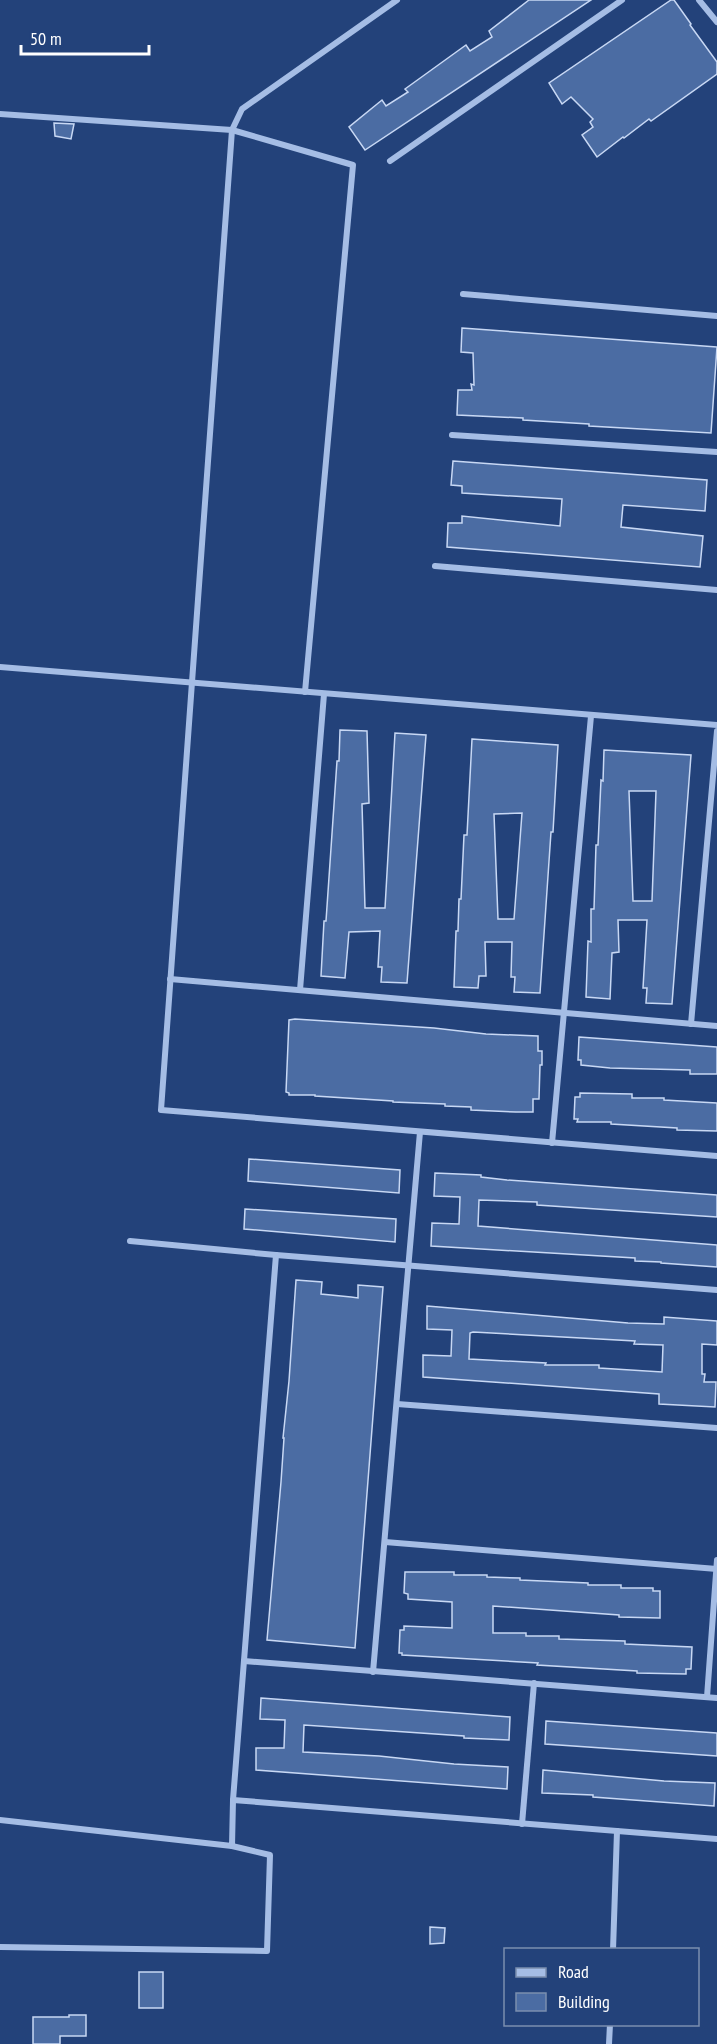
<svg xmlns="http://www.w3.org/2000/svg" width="717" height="2044" font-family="'PT Sans Narrow',sans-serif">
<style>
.building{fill:#4b6ca3;stroke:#c8d8f4;stroke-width:1.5;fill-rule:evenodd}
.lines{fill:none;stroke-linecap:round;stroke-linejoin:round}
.street{stroke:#a5bde5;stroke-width:6}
</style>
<rect width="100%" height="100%" fill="#23427a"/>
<g class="building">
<polygon points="529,0 591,0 365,150 349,127 382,100 386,106 408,92 405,89 466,45 470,51 492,37 489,31"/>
<polygon points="671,0 674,0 691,24 690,25 717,62 717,74 651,121 649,119 624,138 623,137 597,157 582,135 593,127 590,122 593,119 571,97 562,104 549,83"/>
<polygon points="54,123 74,124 71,139 55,136"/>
<polygon points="462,328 717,347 711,433 589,426 589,424 523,420 523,418 457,415 458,390 472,390 471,384 474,385 473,353 461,352"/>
<polygon points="453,461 707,480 705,511 623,505 621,527 703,536 700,567 447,547 448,523 462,523 462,516 560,526 562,499 462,493 462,486 451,485"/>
<polygon points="340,730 367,731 369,803 362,804 365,908 385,908 395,733 426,735 407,983 381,982 382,967 378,967 380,931 349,932 345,978 321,976 324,921 326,921 337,761 339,761"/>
<path d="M472,739l86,6 -5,87h-2l-11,161 -26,-1 1,-15h-4l1,-35h-27l1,34h-7l-1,12 -24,-1 2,-56h2l1,-32h2l3,-64h3zM522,813l-8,106h-16l-4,-105z"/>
<path d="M604,750l87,5 -19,249 -26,-1 1,-15h-4l4,-68h-29l1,32 -7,1 -2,46 -24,-2 2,-56 3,1v-33h3l2,-64h2l3,-65 2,1zM629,791h27l-4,110h-19z"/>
<polygon points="295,1019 434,1028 486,1034 538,1036 538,1051 542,1051 542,1065 540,1065 539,1099 533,1099 533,1112 516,1112 471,1110 471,1107 445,1106 445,1104 393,1102 393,1101 315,1096 315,1095 289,1095 289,1093 286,1092 289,1020"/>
<polygon points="579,1037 717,1047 717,1074 690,1074 690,1070 610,1068 581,1065 581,1060 578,1060"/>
<polygon points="580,1093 632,1094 632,1098 664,1098 664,1100 717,1103 717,1131 677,1130 677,1128 611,1124 611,1122 577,1122 578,1119 574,1119 575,1097 580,1097"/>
<polygon points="249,1159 400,1170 399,1193 248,1181"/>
<polygon points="435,1173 481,1175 481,1177 507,1180 717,1195 717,1217 537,1205 537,1202 479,1200 478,1226 717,1245 717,1267 661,1263 661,1262 635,1261 635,1258 431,1246 432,1223 459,1224 460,1197 434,1196"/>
<polygon points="245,1209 396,1219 395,1242 244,1229"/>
<polygon points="296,1280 322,1282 321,1294 351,1297 358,1298 358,1285 383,1287 355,1648 267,1640 281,1482 284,1438 283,1438 289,1381"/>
<path d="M427,1306l201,17 36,1v-7l53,4v24l-15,-1v30h3l-1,8h12l-1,25 -56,-3v-10l-236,-17v-22l28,1 1,-26 -25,-1zM473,1332l162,9 -1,3 29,1 -1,27 -63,-4v-3h-54l1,-2 -77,-4 1,-26z"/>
<polygon points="405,1572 454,1572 454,1575 487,1575 487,1577 520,1578 520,1580 588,1583 588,1585 621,1585 621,1588 653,1588 653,1591 660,1591 660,1618 619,1617 619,1615 493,1606 493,1633 526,1633 526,1636 559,1636 559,1639 625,1641 625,1644 692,1647 691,1669 686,1669 686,1674 637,1673 637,1671 537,1665 538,1663 402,1655 402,1653 399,1653 400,1630 404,1630 404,1626 452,1628 452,1602 408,1599 408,1594 404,1593"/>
<polygon points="261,1698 510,1717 509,1740 464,1738 464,1736 304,1725 303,1752 379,1756 454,1764 508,1767 507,1789 256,1770 256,1748 284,1748 285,1720 260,1719"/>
<polygon points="546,1721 717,1733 717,1756 545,1744"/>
<polygon points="543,1770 664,1781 715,1783 714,1806 593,1797 593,1795 542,1793"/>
<polygon points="430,1927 445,1928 444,1943 430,1944"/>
<rect x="139" y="1972" width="24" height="36"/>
<polygon points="69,2015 86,2015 86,2036 60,2036 60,2044 33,2044 33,2017 69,2017"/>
</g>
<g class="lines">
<g class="street">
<polyline points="397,0 242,109 232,130 161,1110 717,1156"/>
<polyline points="699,0 717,22"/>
<polyline points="0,114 232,130 353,165 305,692"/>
<polyline points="390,161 622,0"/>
<polyline points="463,294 717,316"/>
<polyline points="452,435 717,452"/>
<polyline points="435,566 717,590"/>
<polyline points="0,667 717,725"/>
<polyline points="170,979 717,1026"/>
<polyline points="300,990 324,694"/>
<polyline points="691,1024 717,731"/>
<polyline points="552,1143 591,716"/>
<polyline points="130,1241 276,1255 717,1290"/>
<polyline points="397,1404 717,1428"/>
<polyline points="385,1542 717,1569"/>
<polyline points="244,1661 717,1698"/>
<polyline points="373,1672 420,1132"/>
<polyline points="707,1697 717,1560"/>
<polyline points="233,1800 276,1255"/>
<polyline points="0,1820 232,1846 233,1800 717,1839"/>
<polyline points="522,1824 534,1683"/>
<polyline points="0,1947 267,1951 270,1855 232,1846"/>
<polyline points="613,1950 617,1831"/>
<polyline points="609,2044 610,2024"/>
</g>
</g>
<rect x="504" y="1948" width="195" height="78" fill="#23427a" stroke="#7b8eaf" stroke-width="1.5"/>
<rect x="516" y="1968" width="30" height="9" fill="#a5bde5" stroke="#7b8eaf" stroke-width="1.5"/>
<text x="558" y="1978" font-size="18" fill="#ffffff">Road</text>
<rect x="516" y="1993" width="30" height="18" fill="#4b6ca3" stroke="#7b8eaf" stroke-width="1.5"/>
<text x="558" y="2008" font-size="18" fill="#ffffff">Building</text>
<path d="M21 45v9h128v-9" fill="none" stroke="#ffffff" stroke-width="3"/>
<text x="30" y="45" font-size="18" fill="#ffffff" stroke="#23427a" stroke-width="4.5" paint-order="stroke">50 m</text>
</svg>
